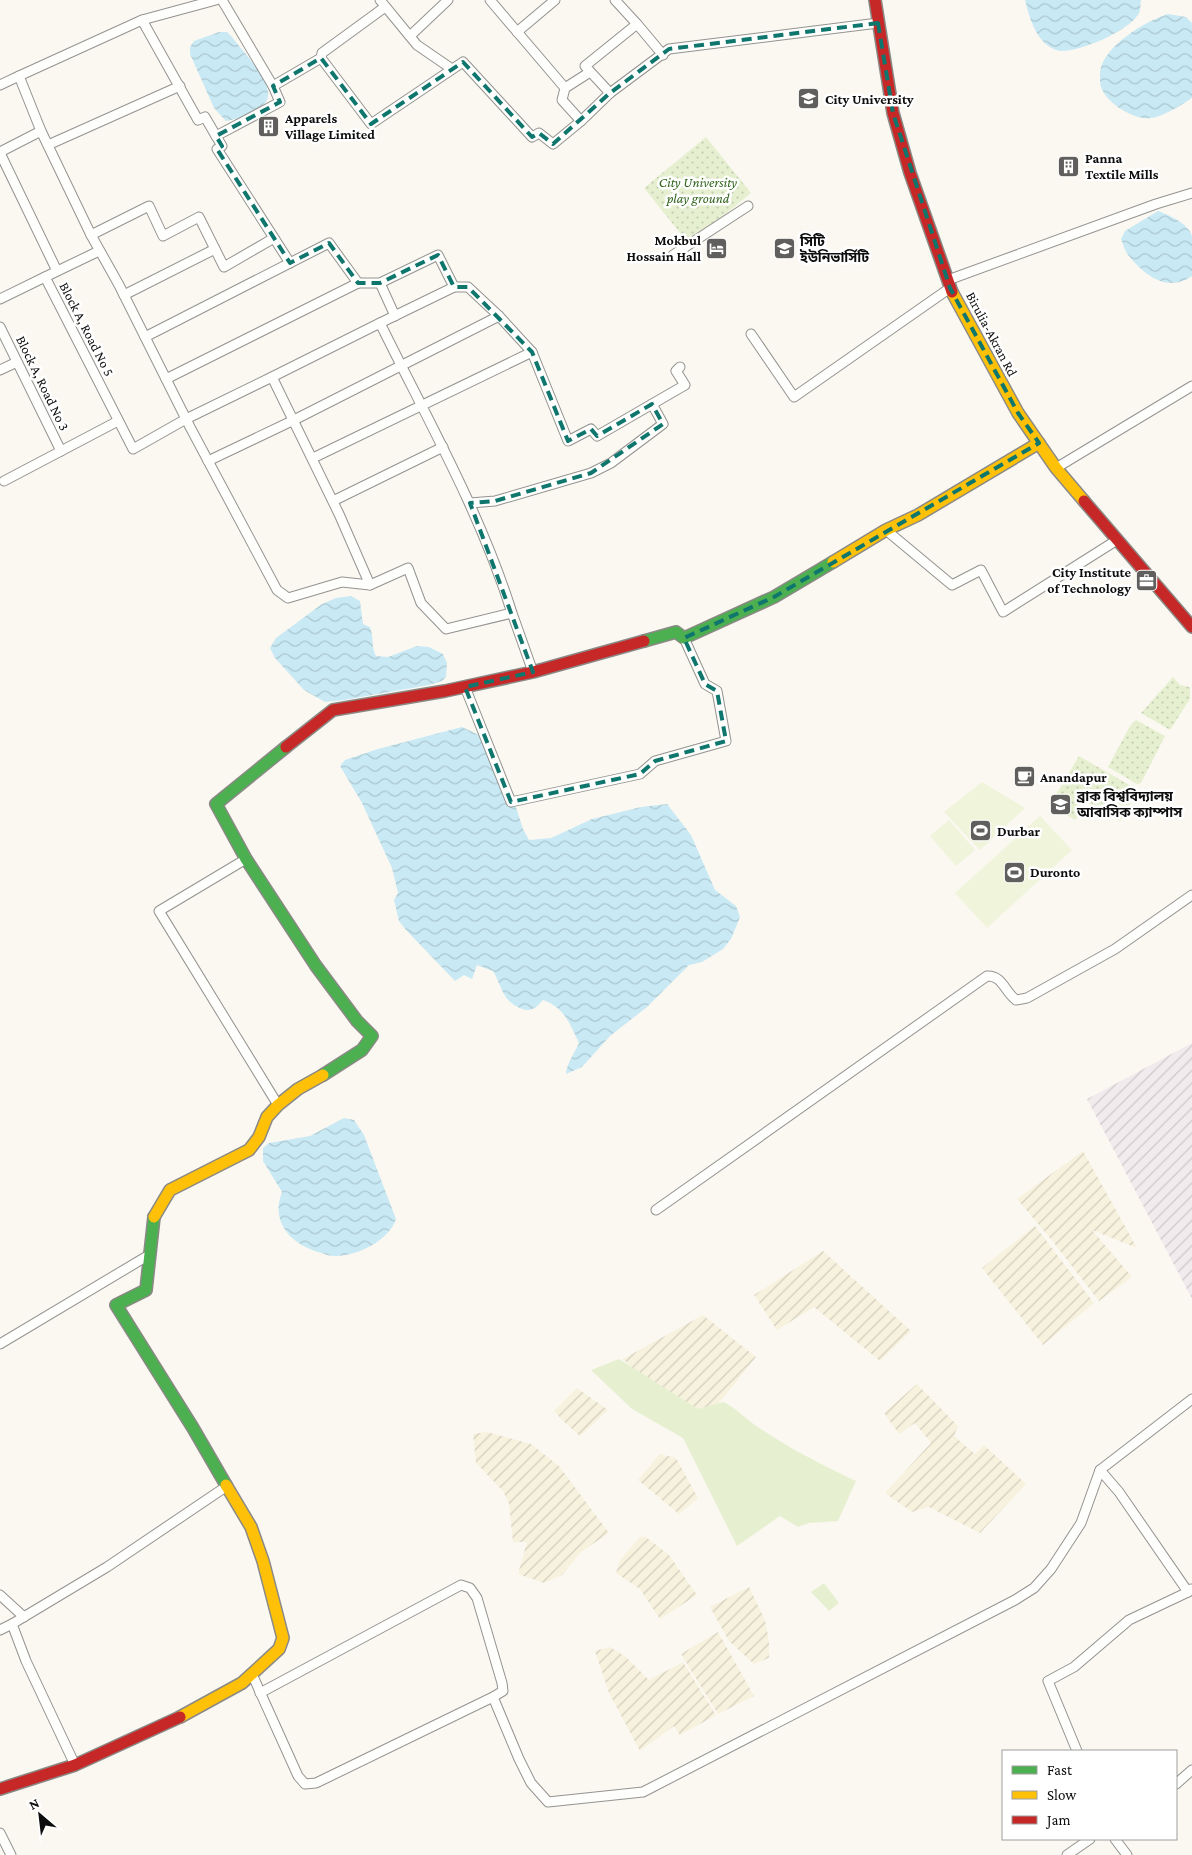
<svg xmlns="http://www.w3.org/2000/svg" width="1192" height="1855" font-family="'Crimson Pro','Noto Sans Bengali',serif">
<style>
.industrial{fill:url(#industrial-furrows)}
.farmland{fill:url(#farmland-furrows)}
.grass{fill:#e6f0d1}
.park{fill:url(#park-dots)}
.pitch{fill:#eff4db}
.water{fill:url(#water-waves)}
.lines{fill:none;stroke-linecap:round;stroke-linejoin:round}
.street-casing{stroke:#949390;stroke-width:11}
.fast-casing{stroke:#8b8986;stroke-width:14}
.slow-casing{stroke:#8b8986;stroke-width:14}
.jam-casing{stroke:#8b8986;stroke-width:14}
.street{stroke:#fefefd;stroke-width:9}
.fast{stroke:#4caf50;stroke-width:11}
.slow{stroke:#ffc107;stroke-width:11}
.jam{stroke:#c62828;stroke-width:11}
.marked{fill:none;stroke:#0f766e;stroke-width:4;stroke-dasharray:10 6;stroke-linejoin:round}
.labels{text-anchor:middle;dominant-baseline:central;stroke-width:5;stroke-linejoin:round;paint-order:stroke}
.poi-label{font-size:14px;font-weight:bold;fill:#0d0d0d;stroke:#fff;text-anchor:start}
.park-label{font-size:14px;font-style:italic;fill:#32651e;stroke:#fff}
.street-label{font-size:14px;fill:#0d0d0d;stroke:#fff}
</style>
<defs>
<pattern id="industrial-furrows" width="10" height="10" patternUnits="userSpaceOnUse" patternTransform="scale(1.25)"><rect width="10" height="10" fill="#f2ebee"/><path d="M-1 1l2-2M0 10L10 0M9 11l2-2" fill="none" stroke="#cec8cb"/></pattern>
<pattern id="farmland-furrows" width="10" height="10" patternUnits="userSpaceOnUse" patternTransform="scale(1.25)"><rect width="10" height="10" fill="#f7f2de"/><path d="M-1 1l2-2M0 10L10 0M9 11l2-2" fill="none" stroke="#d3cebd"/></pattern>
<pattern id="park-dots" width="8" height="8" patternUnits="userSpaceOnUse" patternTransform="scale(1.25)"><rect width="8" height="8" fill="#e6f0d1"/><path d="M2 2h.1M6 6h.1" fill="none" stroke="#c4cdb2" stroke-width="1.8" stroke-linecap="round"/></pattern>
<pattern id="water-waves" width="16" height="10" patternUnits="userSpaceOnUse" patternTransform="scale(1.25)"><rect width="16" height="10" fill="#c9e9f4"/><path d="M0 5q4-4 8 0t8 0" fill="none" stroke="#abc7d0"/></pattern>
</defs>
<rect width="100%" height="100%" fill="#fbf8f1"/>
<polygon class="industrial" points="1192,1043 1192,1299 1087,1099"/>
<g class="farmland">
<polygon points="1083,1151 1137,1248 1092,1230 1132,1277 1099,1301 1050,1238 1017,1199"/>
<polygon points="1035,1226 1094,1303 1043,1345 982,1268"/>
<polygon points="823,1251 911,1331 880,1361 814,1307 777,1330 754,1295"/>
<polygon points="703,1315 756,1357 698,1429 623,1359"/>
<polygon points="917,1384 958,1426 954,1436 975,1454 984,1445 1026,1484 980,1533 929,1507 912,1512 885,1493 931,1443 915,1423 899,1434 884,1413"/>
<polygon points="577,1388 608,1410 580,1436 562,1420 554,1411"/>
<polygon points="487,1432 531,1444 559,1466 609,1533 581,1552 562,1575 544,1583 518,1574 527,1542 513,1542 509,1504 503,1491 476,1463 473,1434"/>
<polygon points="660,1454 676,1458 698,1498 679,1514 638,1480"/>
<polygon points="640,1537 646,1537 669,1555 697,1595 660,1619 640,1589 616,1573 620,1560"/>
<polygon points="749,1587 765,1620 769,1641 769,1658 754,1664 729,1641 710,1607"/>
<polygon points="718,1632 754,1696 718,1714 681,1654"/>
<polygon points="610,1647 626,1657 649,1680 683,1662 716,1715 680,1735 674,1726 640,1751 609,1693 595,1651"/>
</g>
<g class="grass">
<path d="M619,1359l79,50 26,-7c13,7 22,17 34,25 31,21 64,38 98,54l-18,40 -29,2 -11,4 -18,-11 -43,30 -54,-108 -51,-29 -41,-39z"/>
<polygon points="824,1583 839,1603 829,1611 811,1592"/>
</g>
<g class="park">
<polygon points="706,137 751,193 689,244 644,188"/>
<polygon points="1173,677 1180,685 1190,687 1190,699 1170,730 1141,713"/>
<polygon points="1136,720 1165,736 1141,783 1137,784 1108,767 1130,726"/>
<polygon points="1079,756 1138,790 1120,821 1086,802 1075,820 1050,805"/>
</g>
<g class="pitch">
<polygon points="982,782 1025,808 980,850 944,812"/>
<polygon points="1040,816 1072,850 987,928 955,893"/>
<polygon points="949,820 975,850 956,866 930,836"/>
</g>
<g class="water">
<path d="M1025,0h116c-1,5 0,11 -3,15 -12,17 -56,36 -77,36 -3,0 -8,-2 -11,-4 -15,-9 -21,-31 -25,-47z"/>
<path d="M1168,14l18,3 6,6v75c-10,7 -30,19 -41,20 -16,3 -45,-15 -50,-31 -1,-3 -1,-11 -1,-15 3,-26 46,-51 68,-58z"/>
<path d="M219,32h8l5,5c10,14 43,46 35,63 -2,5 -8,7 -12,10 -10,6 -17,9 -29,11l-12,-13 -24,-54v-7l4,-6z"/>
<path d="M1158,211c11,4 30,12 34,25 0,10 0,30 0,40 -24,17 -47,0 -63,-20 -4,-4 -6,-12 -8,-17l4,-8z"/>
<path d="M351,596l9,5 3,23 7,3c4,10 1,20 6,29l12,1 29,-11 12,1 14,7 4,9 -1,14 -4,4 -13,4 -85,15 -19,2 -21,-12 -29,-32 -5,-10 6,-10 46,-34 14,-6z"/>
<path d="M462,727l19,9 33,65 9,28 6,11 22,-2 41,-19 49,-12 26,-3 24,31 24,55 21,16 4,11 -9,22 -8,10 -21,13 -13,3 -42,42 -37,29 -28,31 -16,7c0,-9 9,-22 13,-31 -9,-19 -15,-36 -36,-43 -7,8 -12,13 -23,8 -18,-7 -18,-22 -27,-37l-16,-6 -5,14 -8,-4 -9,6 -49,-51 -7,-9 -5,-21 4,-7 -6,-25 -30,-65 -22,-37 5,-6 33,-11z"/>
<path d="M344,1118l10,2 10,15 32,84c-7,22 -40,38 -63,37 -5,0 -10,-3 -15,-4 -27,-8 -48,-30 -36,-60l-19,-31v-13l6,-5 41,-7z"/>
</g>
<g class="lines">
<defs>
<g id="street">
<polyline points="216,0 142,20 198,120 205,117 216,136 280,102 273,86 321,58 371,124 463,62 532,137 539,133 553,144 581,121 610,93 669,49 878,23"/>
<polyline points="222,0 273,86"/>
<polyline points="380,0 417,45 452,69"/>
<polyline points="490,0 565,88 590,72"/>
<polyline points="615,0 637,24"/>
<polyline points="142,20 19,76 41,131 91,235 119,285 190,427 277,590 288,598 342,582 370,585"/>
<polyline points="517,32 555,0"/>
<polyline points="410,36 448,0"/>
<polyline points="321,58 322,53 385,7"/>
<polyline points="0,85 19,76"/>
<polyline points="565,88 562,100 581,121"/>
<polyline points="610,93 585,66 637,24 663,55"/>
<polyline points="216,136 222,146 217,149 290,263"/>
<polyline points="48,145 180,86"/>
<polyline points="0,152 41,131"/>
<polyline points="0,153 57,271"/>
<polyline points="91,235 149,206 163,236 199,217 224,267 274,238"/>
<polyline points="99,251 45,277 133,449 186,419 272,377"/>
<polyline points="673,255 748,206"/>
<polyline points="948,280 1156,204 1192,193"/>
<polyline points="358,283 380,283 438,255 454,287"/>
<polyline points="380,283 395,316"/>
<polyline points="124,295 215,249"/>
<polyline points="0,299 45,277"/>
<polyline points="380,323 454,287 468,287 499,316 532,352 568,441 591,429 597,436 685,385 676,371 680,367"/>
<polyline points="0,327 61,451"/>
<polyline points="751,334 794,397 950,288"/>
<polyline points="145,337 329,243 358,283 166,379"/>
<polyline points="0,370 17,362"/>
<polyline points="313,458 532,352"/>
<polyline points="208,461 294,420 499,316"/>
<polyline points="1056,468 1192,386"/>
<polyline points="4,481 118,421"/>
<polyline points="333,501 443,447"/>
<polyline points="470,503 495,501 591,473 611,463 663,424 652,404"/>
<polyline points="886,530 952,585 981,570 1003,612 1117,540"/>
<path d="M512,613c-32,-102 -85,-194 -132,-290l-108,54 67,137 31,71 38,-17 13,35 25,26 66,-16 21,59"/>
<polyline points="465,687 511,802 640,774 655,761 726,741 717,691 705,684 684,638"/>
<polyline points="246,859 159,911 278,1105"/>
<path d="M656,1210l331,-234c15,-1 18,16 29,24l11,-2 88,-49 77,-54"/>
<polyline points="0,1344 149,1255"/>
<polyline points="1100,1470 1119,1492 1188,1592 1191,1589"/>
<polyline points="0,1595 24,1617"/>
<polyline points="12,1624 107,1567 227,1486"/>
<polyline points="0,1630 12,1624 26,1661 75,1765"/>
<polyline points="252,1674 298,1776 305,1784 316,1783 493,1697 519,1759 531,1783 548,1802 643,1792 1015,1600 1034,1588 1051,1569 1081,1523 1100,1470 1192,1399"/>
<polyline points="260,1693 461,1585 470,1588 477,1598 502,1683 503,1691 493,1697"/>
<polyline points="1077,1751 1048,1681 1074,1667 1129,1620 1188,1592"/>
<polyline points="1176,1784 1192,1770"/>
<polyline points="0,1833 11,1855"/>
<polyline points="1115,1839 1127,1855"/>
<polyline points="1067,1855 1090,1839"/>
</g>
<g id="fast">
<polyline points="644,641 676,632 684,638 774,597 833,562"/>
<polyline points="286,747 216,804 246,859 316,966 357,1021 372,1036 362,1050 323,1075"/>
<polyline points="154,1217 146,1290 116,1305 193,1428 226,1485"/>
</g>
<g id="slow">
<polyline points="952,292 1018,413 1056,468 1084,501"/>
<polyline points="833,562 886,530 918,515 1039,443"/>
<polyline points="154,1217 170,1190 249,1150 259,1137 267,1117 278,1105 298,1089 323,1075"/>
<polyline points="180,1717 242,1683 279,1649 283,1638 263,1561 251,1527 226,1485"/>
</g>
<g id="jam">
<polyline points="875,0 893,113 910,173 952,292"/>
<polyline points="1084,501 1192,627"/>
<polyline points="286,747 333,710 445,691 533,672 644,641"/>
<polyline points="0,1789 75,1765 180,1717"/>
</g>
</defs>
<use href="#street" class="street-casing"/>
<use href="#fast" class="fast-casing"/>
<use href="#slow" class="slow-casing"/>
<use href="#jam" class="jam-casing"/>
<use href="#street" class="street"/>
<use href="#fast" class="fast"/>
<use href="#slow" class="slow"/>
<use href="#jam" class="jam"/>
</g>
<path class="marked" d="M878,23l15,90 57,175 68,125 21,30 -265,154 -90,41 21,46 12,7 9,50 -71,20 -15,13 -129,28 -46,-115 68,-15 -63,-169 25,-2 96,-28 72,-49 -11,-20 -55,32 -6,-7 -23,12 -36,-89 -64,-65h-14l-16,-32 -58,28h-22l-29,-40 -39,20 -73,-114 5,-3 -6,-10 64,-34 -7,-16 48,-28 50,66 92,-62 69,75 7,-4 14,11 57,-51 59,-44z"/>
<defs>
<symbol id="university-square" viewBox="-11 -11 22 22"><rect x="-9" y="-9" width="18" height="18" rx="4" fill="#605f5d" stroke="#fff"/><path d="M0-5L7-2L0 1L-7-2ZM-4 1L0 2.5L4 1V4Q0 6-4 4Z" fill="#fff"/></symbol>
<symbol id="building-square" viewBox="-11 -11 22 22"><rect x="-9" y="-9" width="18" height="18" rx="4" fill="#605f5d" stroke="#fff"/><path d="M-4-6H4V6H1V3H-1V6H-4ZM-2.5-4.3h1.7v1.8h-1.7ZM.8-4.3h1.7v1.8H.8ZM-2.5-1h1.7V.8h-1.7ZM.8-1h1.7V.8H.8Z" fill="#fff"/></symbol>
<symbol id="hotel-square" viewBox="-11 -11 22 22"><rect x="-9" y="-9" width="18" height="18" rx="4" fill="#605f5d" stroke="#fff"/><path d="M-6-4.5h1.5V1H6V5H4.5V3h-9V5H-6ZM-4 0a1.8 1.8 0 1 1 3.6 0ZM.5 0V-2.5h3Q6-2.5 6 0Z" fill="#fff"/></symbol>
<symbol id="office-square" viewBox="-11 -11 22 22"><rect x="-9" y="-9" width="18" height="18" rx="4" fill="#605f5d" stroke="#fff"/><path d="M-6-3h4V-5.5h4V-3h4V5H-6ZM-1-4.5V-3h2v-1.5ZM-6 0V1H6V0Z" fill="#fff"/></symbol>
<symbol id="cafe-square" viewBox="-11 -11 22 22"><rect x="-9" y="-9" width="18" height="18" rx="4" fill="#605f5d" stroke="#fff"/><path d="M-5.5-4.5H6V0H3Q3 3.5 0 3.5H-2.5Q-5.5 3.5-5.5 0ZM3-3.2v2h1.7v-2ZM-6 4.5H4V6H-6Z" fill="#fff"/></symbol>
<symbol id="stadium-square" viewBox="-11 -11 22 22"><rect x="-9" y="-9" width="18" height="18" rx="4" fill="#605f5d" stroke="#fff"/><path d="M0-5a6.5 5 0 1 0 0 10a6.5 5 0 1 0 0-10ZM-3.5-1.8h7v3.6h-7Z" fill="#fff"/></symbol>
</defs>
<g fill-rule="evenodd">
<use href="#university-square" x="796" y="86" width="25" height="25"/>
<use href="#building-square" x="256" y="114" width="25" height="25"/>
<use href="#building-square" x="1056" y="154" width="25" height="25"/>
<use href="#hotel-square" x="704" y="236" width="25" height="25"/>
<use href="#university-square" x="772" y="236" width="25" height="25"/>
<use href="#office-square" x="1134" y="568" width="25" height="25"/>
<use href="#cafe-square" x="1012" y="764" width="25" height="25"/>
<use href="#university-square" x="1048" y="792" width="25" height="25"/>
<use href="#stadium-square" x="968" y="818" width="25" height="25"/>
<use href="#stadium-square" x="1002" y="860" width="25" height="25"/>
</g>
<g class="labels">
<g class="poi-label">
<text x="825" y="99">City University</text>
<text x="285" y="118">Apparels<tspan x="285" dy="16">Village Limited</tspan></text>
<text x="1085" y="158">Panna<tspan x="1085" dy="16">Textile Mills</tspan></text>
<text x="701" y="240" text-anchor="end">Mokbul<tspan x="701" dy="16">Hossain Hall</tspan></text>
<text x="800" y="241">সিটি<tspan x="800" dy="16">ইউনিভার্সিটি</tspan></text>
<text x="1131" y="572" text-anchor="end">City Institute<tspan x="1131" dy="16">of Technology</tspan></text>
<text x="1040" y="777">Anandapur</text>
<text x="1077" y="796">ব্রাক বিশ্ববিদ্যালয়<tspan x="1077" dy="16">আবাসিক ক্যাম্পাস</tspan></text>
<text x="997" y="831">Durbar</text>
<text x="1030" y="872">Duronto</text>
</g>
<g class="park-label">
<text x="698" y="182">City University<tspan x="698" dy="16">play ground</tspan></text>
</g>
<g class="street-label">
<text transform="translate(87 329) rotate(63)">Block A, Road No 5</text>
<text transform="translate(992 334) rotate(62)">Birulia-Akran Rd</text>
<text transform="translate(43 383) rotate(64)">Block A, Road No 3</text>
</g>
</g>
<rect x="1002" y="1750" width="175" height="90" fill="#ffffff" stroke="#9e9e9e"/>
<rect x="1012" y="1766" width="25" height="8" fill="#4caf50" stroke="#9e9e9e"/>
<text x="1047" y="1775" font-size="15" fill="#0d0d0d">Fast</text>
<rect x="1012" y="1791" width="25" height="8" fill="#ffc107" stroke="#9e9e9e"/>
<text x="1047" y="1800" font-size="15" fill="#0d0d0d">Slow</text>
<rect x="1012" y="1816" width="25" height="8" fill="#c62828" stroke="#9e9e9e"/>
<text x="1047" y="1825" font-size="15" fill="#0d0d0d">Jam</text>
<g transform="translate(40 1815) rotate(332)" stroke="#ffffff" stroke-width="4" paint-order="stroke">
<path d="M0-4L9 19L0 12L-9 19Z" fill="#0d0d0d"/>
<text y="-8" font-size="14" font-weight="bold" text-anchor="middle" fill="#0d0d0d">N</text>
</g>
</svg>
